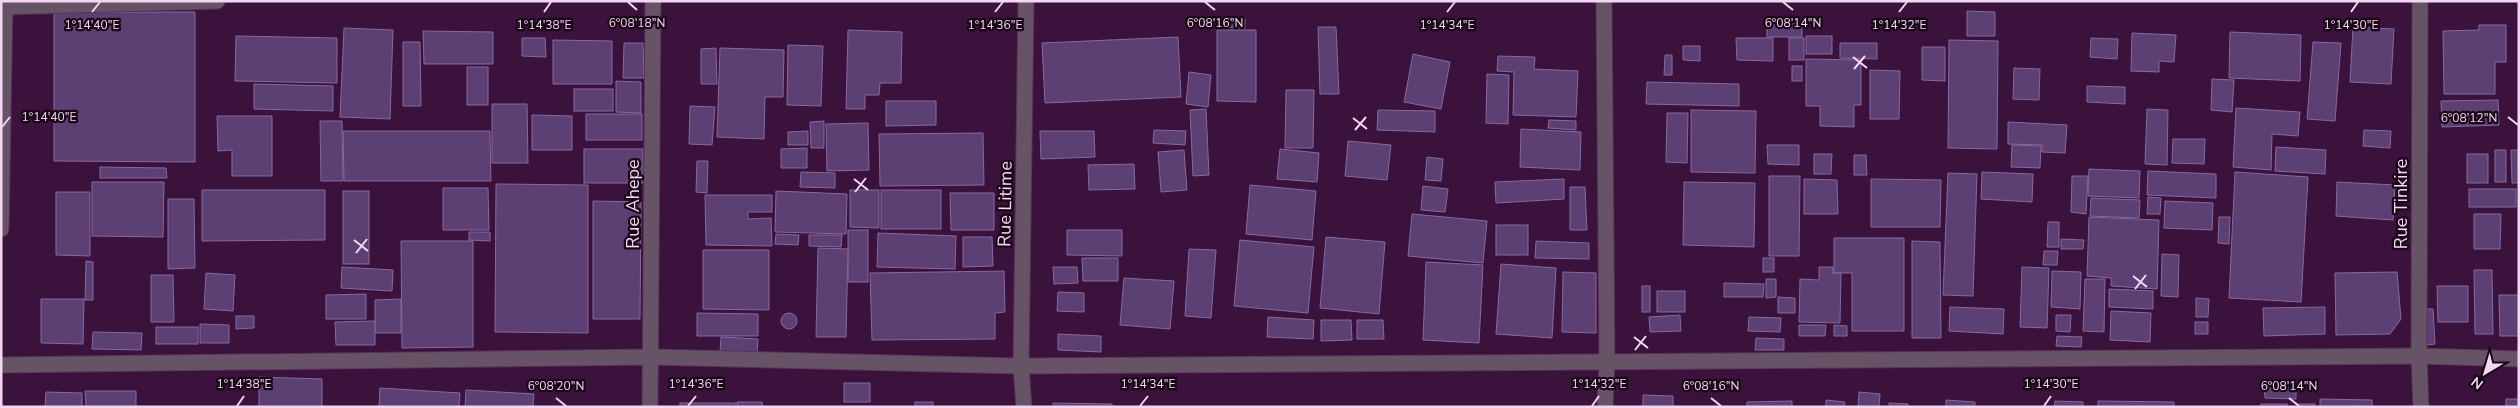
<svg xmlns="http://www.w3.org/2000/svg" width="2520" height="408" font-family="'Nunito Sans',sans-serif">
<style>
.building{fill:#5c4073;stroke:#86699f}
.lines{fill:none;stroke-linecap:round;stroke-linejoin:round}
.street-casing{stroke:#583258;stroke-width:17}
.street{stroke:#675366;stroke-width:15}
.ticks{fill:none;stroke:#f2d8f0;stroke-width:2}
.labels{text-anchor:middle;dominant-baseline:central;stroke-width:4.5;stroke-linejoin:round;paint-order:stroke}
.street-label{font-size:18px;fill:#f2d8f0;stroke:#190718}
.ticks-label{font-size:12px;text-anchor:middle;fill:#f2d8f0;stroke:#190718;stroke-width:4.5;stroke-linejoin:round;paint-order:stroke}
</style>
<rect width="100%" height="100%" fill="#3b123b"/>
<g class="building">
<polygon points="1967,11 1995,12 1995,36 1967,36"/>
<polygon points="54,12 195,12 195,162 54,161"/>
<polygon points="1222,19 1245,19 1245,28 1221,27"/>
<rect x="1767" y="23" width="35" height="14"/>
<polygon points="2479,25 2506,25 2506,62 2495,62 2495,94 2444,94 2443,31 2479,30"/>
<polygon points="1318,27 1336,27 1339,94 1320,94"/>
<polygon points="2353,27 2394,29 2391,84 2350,82"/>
<polygon points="344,28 393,30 390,119 340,117"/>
<polygon points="848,30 902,32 901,83 880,83 879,95 865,95 865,109 846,109"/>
<polygon points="1217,30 1256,30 1256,102 1217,101"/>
<polygon points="423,31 493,32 493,64 424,64"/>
<polygon points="2230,32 2301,35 2300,81 2229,78"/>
<polygon points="2132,33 2176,35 2174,62 2159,61 2159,72 2131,71"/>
<polygon points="236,36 337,38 337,83 235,81"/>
<rect x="1806" y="36" width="26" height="18"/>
<polygon points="1178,37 1181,97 1045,103 1042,43"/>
<polygon points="522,38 545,38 546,57 522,56"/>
<polygon points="1736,38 1773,38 1773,61 1737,60"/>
<rect x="1789" y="38" width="15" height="22"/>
<polygon points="2091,38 2118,39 2117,59 2090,57"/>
<polygon points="553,40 612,41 612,84 553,84"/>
<polygon points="1949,40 1998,41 1997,149 1948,148"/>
<polygon points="403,42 420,42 421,106 403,106"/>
<polygon points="2313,42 2341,43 2335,121 2307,119"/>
<polygon points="624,43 643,43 644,78 623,78"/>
<polygon points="1840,43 1877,43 1877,59 1840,58"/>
<polygon points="788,45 823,46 821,106 787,105"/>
<polygon points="1683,46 1700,46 1700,61 1683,60"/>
<polygon points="1922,47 1945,47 1945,81 1922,80"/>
<polygon points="716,48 717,84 701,84 701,49"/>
<polygon points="720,48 784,50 783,97 765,97 764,139 717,137"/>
<polygon points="1413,54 1450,62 1441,109 1404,102"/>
<polygon points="1665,55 1672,55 1672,75 1664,75"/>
<polygon points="1498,56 1535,57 1534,69 1578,71 1576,117 1513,115 1514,72 1497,71"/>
<polygon points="1806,59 1861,60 1861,105 1854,105 1854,127 1820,126 1820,106 1806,106"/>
<rect x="1792" y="66" width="10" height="15"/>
<rect x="467" y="67" width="21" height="38"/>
<polygon points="2014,68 2040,69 2039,100 2013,99"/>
<polygon points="1870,70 1900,71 1899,119 1870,119"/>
<polygon points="1189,72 1211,75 1208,107 1186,104"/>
<polygon points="1487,74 1509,75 1508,124 1486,123"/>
<polygon points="2212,79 2234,80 2232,112 2211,110"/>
<polygon points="616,81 641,82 641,113 616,112"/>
<polygon points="1647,82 1739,84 1739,106 1646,104"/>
<polygon points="254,84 333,86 333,111 254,109"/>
<polygon points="2087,86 2125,87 2125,104 2087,102"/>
<rect x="574" y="89" width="39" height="22"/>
<polygon points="1286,90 1314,90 1313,148 1285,148"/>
<polygon points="2498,100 2499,125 2442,127 2441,101"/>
<polygon points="886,101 936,101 936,125 886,126"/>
<polygon points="492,104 527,104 528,163 492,163"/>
<polygon points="690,106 715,107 712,145 689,144"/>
<polygon points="2236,108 2300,112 2298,136 2272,134 2271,170 2233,167"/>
<polygon points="1206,109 1209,175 1193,176 1190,110"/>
<polygon points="2147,109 2168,110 2167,165 2145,164"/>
<polygon points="1378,110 1435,111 1435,132 1377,130"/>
<polygon points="1691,110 1756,111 1755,173 1691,172"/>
<polygon points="1667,113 1688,113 1687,163 1666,162"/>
<rect x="586" y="114" width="56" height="26"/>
<polygon points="532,115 572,116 572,150 532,150"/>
<polygon points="217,116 272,116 272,176 232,176 232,150 218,151"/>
<polygon points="1549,120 1576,121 1576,130 1548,128"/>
<polygon points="320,121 342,121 343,181 321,181"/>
<polygon points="824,121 824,148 811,148 810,122"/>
<polygon points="2008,122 2067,125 2065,153 2042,152 2042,145 2008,144"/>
<polygon points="868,123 869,170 827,171 826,124"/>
<polygon points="1521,129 1581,132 1580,170 1520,167"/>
<polygon points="1154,130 1186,131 1185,145 1153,143"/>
<polygon points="2364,130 2391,131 2390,148 2363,146"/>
<polygon points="343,131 490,131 491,181 344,181"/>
<polygon points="808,131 808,145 788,145 788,132"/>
<polygon points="1040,131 1094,131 1095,157 1041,159"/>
<polygon points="983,133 984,185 880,186 879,134"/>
<polygon points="2173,139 2205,139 2204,164 2172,163"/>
<polygon points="1348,141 1391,145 1387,180 1345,176"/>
<polygon points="1767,145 1799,145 1799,165 1768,164"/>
<polygon points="2012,145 2041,146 2040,168 2011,167"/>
<polygon points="2276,147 2326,150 2325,174 2275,171"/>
<polygon points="807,148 807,168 781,168 781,149"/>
<rect x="584" y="149" width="59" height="34"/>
<polygon points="1280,149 1319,153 1317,182 1277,179"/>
<polygon points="1184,150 1187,190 1161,192 1158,152"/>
<rect x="2495" y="150" width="11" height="32"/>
<polygon points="2511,150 2519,150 2519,183 2512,183"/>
<polygon points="1814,154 1832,154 1831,174 1814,174"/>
<rect x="2467" y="154" width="21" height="29"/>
<polygon points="1854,155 1866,155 1867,175 1854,175"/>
<polygon points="1427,157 1443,159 1441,181 1425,180"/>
<polygon points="697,161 708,161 707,193 696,192"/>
<polygon points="1134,164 1135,189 1089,190 1088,165"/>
<polygon points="100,167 166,168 167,178 100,178"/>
<polygon points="2089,169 2140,171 2139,198 2088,196"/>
<polygon points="2148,171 2216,174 2216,198 2147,195"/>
<polygon points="801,172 835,173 835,188 800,187"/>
<polygon points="1982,172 2033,174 2032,202 1981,199"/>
<polygon points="2235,172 2308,177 2301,302 2229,298"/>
<polygon points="1948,173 1977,174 1973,296 1943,295"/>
<polygon points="1769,176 1800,176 1799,256 1769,256"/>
<polygon points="2072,176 2088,176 2086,214 2071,212"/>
<polygon points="1564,179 1564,199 1496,203 1495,182"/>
<polygon points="1804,179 1837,180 1838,214 1804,214"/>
<polygon points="1871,179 1941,180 1940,227 1871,227"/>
<polygon points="92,182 164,182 163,237 92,236"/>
<polygon points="1684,182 1755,183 1754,247 1683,245"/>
<polygon points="2337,182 2395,185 2393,220 2336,216"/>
<polygon points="496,184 588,185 588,333 495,332"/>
<polygon points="1250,185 1316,191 1312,240 1246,234"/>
<polygon points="1423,186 1448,189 1445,212 1421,210"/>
<polygon points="1570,187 1585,187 1587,230 1570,230"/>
<polygon points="443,188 488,188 489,230 443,230"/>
<rect x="2469" y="189" width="47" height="18"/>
<polygon points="202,190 325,190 325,240 202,241"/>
<polygon points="850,190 879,190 879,228 850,227"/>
<rect x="881" y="190" width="60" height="39"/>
<rect x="343" y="191" width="26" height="73"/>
<polygon points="776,191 847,194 846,234 775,232"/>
<polygon points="56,192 90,192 90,256 56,255"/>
<polygon points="950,193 994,193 994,230 951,230"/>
<polygon points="705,195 772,195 772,212 748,212 748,219 771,218 772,246 706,245"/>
<polygon points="2148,197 2161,198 2160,214 2147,214"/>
<polygon points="2091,198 2140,200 2139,218 2090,216"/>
<polygon points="168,199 194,199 195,268 168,269"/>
<polygon points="593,201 641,202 640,319 593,319"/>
<polygon points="2165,201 2213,203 2212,230 2164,228"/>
<polygon points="1412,214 1487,221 1483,263 1408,256"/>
<polygon points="2474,214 2501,214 2500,249 2474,249"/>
<polygon points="2089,217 2159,220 2157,289 2111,286 2111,278 2087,276"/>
<polygon points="2219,217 2230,217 2229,244 2218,243"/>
<polygon points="2048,222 2059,222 2059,247 2047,247"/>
<rect x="1496" y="225" width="32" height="30"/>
<rect x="848" y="230" width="20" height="52"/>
<polygon points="1067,230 1122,230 1122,256 1067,255"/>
<polygon points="469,232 490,232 490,241 469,240"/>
<polygon points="878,233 956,236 955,269 877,267"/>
<polygon points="776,234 799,235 798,245 775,244"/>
<polygon points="809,235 842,235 841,247 809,246"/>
<polygon points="963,237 992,237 993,266 963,267"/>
<polygon points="1326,237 1385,242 1379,314 1320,308"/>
<polygon points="1834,238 1904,238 1904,331 1852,331 1852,273 1834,273"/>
<polygon points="2061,239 2084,240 2083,249 2061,249"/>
<polygon points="1240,240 1314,247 1308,313 1234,306"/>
<polygon points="401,241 473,241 473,347 402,348"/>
<polygon points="1536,241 1589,243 1589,259 1535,258"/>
<polygon points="1912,241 1940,242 1941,338 1912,338"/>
<polygon points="818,248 848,249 846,337 816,337"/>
<polygon points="1189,249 1216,250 1211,318 1185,316"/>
<polygon points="703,250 769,250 769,310 703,309"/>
<polygon points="2044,251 2058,251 2057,265 2043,265"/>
<polygon points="2162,254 2179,255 2178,297 2161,296"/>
<polygon points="1082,258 1118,258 1118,281 1083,281"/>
<rect x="1763" y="258" width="11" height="14"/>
<polygon points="86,261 93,262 93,300 85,300"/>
<polygon points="1426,262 1483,265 1479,343 1423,340"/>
<polygon points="1501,264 1556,268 1552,338 1496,334"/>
<polygon points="342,267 393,270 392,291 341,288"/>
<polygon points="1053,267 1077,267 1078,283 1054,284"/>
<polygon points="1819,267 1833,267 1833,273 1841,273 1840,323 1799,322 1800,279 1819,280"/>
<polygon points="2022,267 2049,268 2047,328 2020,327"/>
<polygon points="2474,270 2492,270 2493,334 2475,334"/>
<polygon points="1004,271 1005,312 995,313 995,339 872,340 870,273"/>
<polygon points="2052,271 2081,272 2080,309 2051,307"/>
<polygon points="1563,272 1596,273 1596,333 1562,332"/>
<polygon points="2397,272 2401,319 2390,334 2336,335 2335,273"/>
<polygon points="206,273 235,275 233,311 204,309"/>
<polygon points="151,275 173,275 174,322 151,322"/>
<polygon points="1124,278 1174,281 1170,329 1120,325"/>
<polygon points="1766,279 1776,279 1776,297 1766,298"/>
<polygon points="2085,279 2105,279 2104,332 2083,331"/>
<polygon points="1724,283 1764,284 1763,297 1724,297"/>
<rect x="1642" y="286" width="8" height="26"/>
<polygon points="2437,286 2468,286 2468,322 2438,322"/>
<polygon points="2109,289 2153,291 2153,309 2109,307"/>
<rect x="1657" y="291" width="28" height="21"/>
<polygon points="1058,292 1084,293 1084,312 1057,311"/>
<polygon points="366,294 366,319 326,319 326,295"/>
<polygon points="2499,295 2519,295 2519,336 2500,336"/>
<polygon points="1778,297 1795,298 1795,313 1778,313"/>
<polygon points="2196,298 2209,299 2208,317 2196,317"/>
<polygon points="41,299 84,299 83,344 41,343"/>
<polygon points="401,299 401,333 375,333 375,300"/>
<polygon points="1950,307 2004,309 2003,334 1949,331"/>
<polygon points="2325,307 2325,334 2264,336 2263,308"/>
<polygon points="2424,309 2433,309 2435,344 2426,345"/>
<polygon points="2111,311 2151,313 2150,342 2110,340"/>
<circle cx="789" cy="321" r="8"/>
<polygon points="697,313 758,314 758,336 697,336"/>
<polygon points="1680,315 1681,331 1650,332 1649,317"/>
<polygon points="2056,315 2071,315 2070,332 2056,331"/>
<polygon points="236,316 254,316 254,328 236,329"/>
<polygon points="1268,317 1314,320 1313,339 1267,337"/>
<polygon points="1749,317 1781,318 1780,332 1748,331"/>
<polygon points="1321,320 1351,320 1352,340 1321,341"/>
<polygon points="1357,320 1383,320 1384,339 1357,339"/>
<polygon points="375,321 375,345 336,345 335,322"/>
<rect x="2195" y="322" width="13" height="12"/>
<polygon points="200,324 229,325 229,343 200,343"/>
<polygon points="1799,325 1826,325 1825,336 1799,336"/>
<polygon points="1834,325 1847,326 1847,336 1834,336"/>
<rect x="156" y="327" width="42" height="17"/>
<polygon points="93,332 142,333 141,350 92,349"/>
<polygon points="1058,334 1101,336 1101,352 1058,350"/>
<polygon points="2057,336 2082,337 2081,347 2056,346"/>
<polygon points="721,337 758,339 757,354 720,353"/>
<polygon points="1756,338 1784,339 1784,350 1755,350"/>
<polygon points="259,377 322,379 322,407 259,407"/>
<rect x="844" y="383" width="26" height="19"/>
<polygon points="380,388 460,393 459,407 379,407"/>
<polygon points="2264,388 2296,388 2296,399 2265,398"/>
<polygon points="466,390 534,394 533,407 465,407"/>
<polygon points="85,391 136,391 136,407 86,407"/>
<polygon points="46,392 82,393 82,407 45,407"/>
<polygon points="1859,392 1880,394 1879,407 1858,407"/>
<polygon points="1643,395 1673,396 1673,407 1643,407"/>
<polygon points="2320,399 2372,400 2372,407 2320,407"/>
<rect x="2506" y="399" width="13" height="8"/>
<polygon points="1826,400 1845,402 1844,407 1826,407"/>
<polygon points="1946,400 1975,402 1975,407 1946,407"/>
<polygon points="1792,401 1792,407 1747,407 1747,402"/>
<polygon points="2055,401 2083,402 2083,407 2054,407"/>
<polygon points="2098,401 2174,402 2174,407 2098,407"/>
<polygon points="737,402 762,402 763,407 738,407"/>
<rect x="915" y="402" width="18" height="5"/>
<rect x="680" y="403" width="56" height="4"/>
<polygon points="1053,403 1112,404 1112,407 1053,407"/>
<polygon points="1889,403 1908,404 1908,407 1889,407"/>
<rect x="2261" y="404" width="26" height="3"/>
<rect x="2299" y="404" width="16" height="3"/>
</g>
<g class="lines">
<defs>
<g id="street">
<polyline points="1604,1 1607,363 1605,407"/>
<polyline points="2420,1 2419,356 2421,407"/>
<polyline points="1,7 217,1"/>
<polyline points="1,229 5,1"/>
<polyline points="1,365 651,357 1021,366 2419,356 2519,359"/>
<polyline points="650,407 653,1"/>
<polyline points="1024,407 1021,366 1026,1"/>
</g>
</defs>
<use href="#street" class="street-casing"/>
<use href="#street" class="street"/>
</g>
<path class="ticks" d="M628,2l9,8M1205,2l10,8M1783,2l10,8M92,12l8,-10M544,12l7,-10M995,12l8,-10M1447,12l8,-10M1899,12l8,-10M2351,12l7,-10M1853,57l14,11M1854,69l11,-13M2508,117l10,8M1353,118l14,11M2,127l8,-10M1355,130l11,-13M854,179l14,11M855,192l11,-14M354,240l14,11M356,253l11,-14M2133,276l14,11M2135,289l11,-14M1634,337l14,11M1635,350l11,-14M556,398l10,8M1711,398l10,8M2289,398l10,8M237,406l7,-10M688,406l8,-10M1140,406l8,-10M1592,406l7,-10M2044,406l7,-10"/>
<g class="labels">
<g class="street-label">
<text transform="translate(633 204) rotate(-90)">Rue Ahepe</text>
<text transform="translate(1005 204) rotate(-89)">Rue Litime</text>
<text transform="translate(2401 204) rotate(-90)">Rue Tinkire</text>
</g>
</g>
<g class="ticks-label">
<text x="637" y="27">6°08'18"N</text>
<text x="1215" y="27">6°08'16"N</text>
<text x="1793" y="27">6°08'14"N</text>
<text x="92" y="29">1°14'40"E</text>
<text x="544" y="29">1°14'38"E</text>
<text x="995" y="29">1°14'36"E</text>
<text x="1447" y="29">1°14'34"E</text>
<text x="1899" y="29">1°14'32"E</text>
<text x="2351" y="29">1°14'30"E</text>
<text x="49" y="121">1°14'40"E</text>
<text x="2469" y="122">6°08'12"N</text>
<text x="244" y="388">1°14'38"E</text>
<text x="696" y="388">1°14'36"E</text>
<text x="1148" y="388">1°14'34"E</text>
<text x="1599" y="388">1°14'32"E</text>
<text x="2051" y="388">1°14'30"E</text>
<text x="556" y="390">6°08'20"N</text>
<text x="1711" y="390">6°08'16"N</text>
<text x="2289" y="390">6°08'14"N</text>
</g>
<rect width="2520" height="408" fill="none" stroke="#f2d8f0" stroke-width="5"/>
<g transform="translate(2485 373) rotate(218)" stroke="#190718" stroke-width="4" paint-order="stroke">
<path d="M0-4L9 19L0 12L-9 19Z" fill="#f2d8f0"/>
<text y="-8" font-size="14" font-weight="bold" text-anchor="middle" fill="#f2d8f0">N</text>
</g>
</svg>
